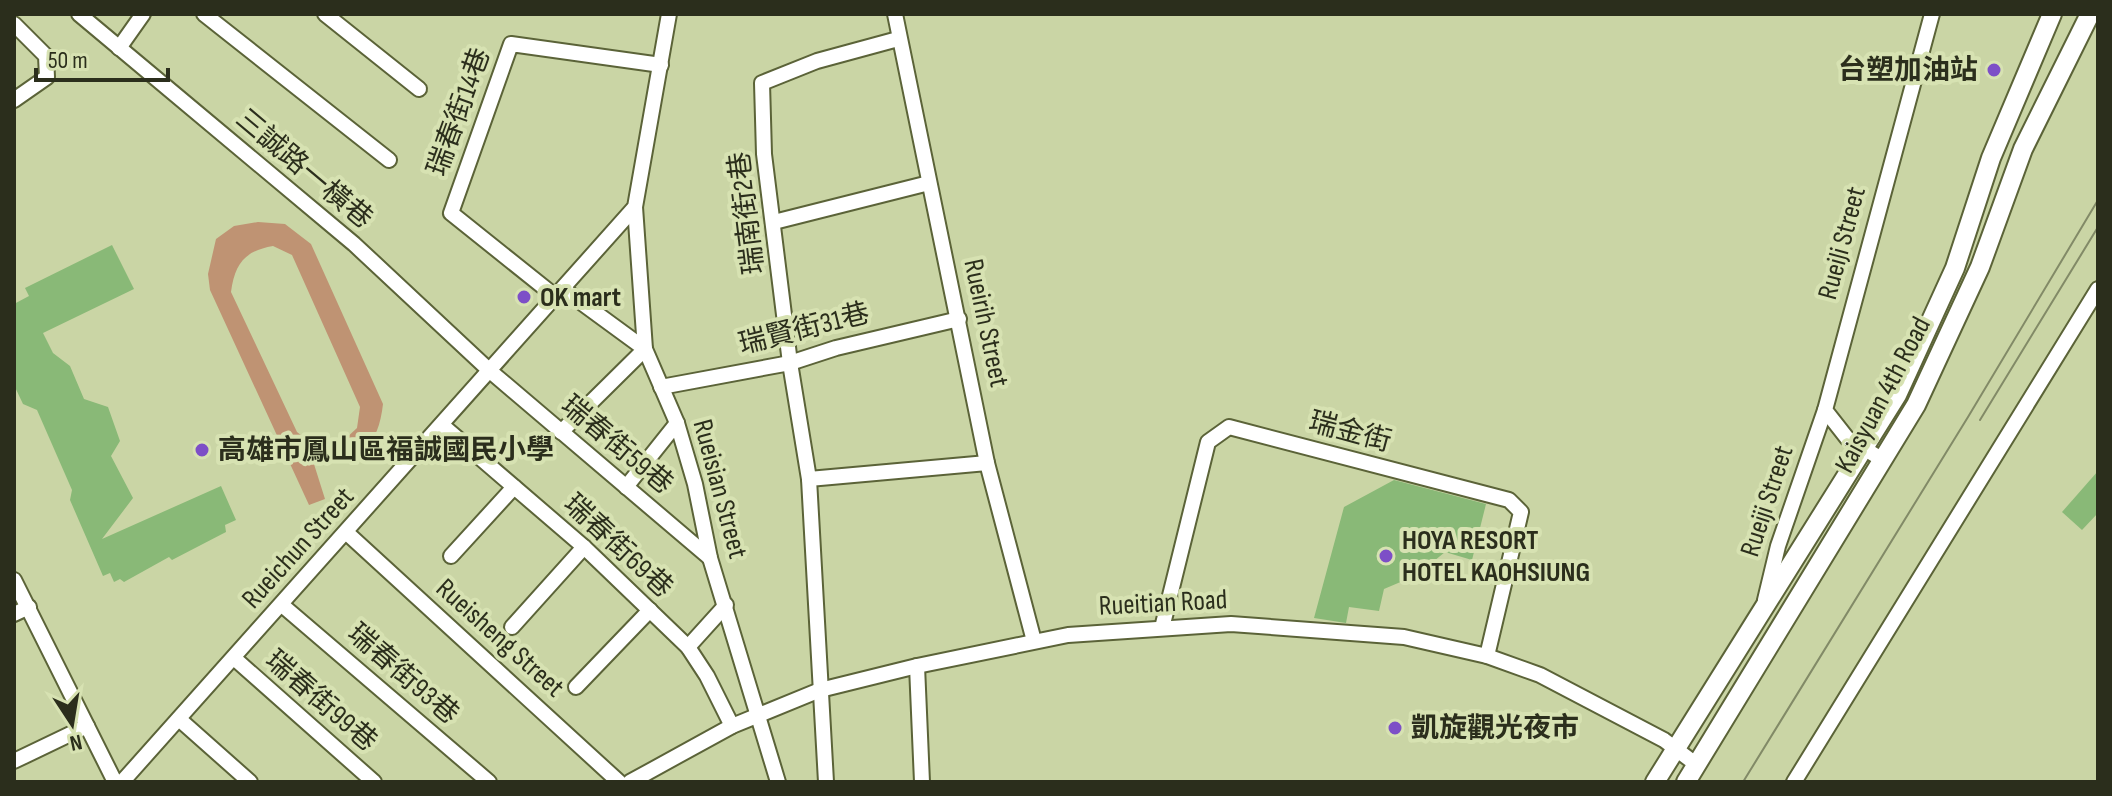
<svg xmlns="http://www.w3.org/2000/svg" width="2112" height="796" font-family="'Sofia Sans Condensed','Noto Sans TC',sans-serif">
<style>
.green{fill:#bf9373;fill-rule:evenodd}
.building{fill:#89b977}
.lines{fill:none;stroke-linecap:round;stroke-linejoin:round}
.minor-casing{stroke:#5b6338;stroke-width:18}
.tertiary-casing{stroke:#5b6338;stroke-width:22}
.minor{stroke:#fff;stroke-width:14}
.tertiary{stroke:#fff;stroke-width:18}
.tram{stroke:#828a67;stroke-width:2}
.poi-dot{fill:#7d4fc7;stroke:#d7e2b2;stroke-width:3}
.labels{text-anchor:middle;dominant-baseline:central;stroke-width:8;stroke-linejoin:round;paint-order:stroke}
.poi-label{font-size:28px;font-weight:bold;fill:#2b2e1c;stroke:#d7e2b2;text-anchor:start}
.street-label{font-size:28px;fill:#2b2e1c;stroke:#d7e2b2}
</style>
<rect width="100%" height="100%" fill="#cad5a5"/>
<path class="green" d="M258,222l27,2 26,20 72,160c-5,45 -25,59 -70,57l12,38 -16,6 -99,-215 -2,-16 8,-35 18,-13zM273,246l19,9 68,152 -3,21 -14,13 -15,4 -17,-2 -14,-11 -66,-140c4,-29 14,-41 42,-46z"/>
<g class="building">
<polygon points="112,245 134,289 43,333 53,353 70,366 84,399 108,407 120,441 111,456 133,498 102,539 221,486 236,520 225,525 226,532 172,560 169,557 124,582 120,579 114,582 110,573 103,576 70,500 72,490 37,410 23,404 14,385 14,304 29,296 25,288"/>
<polygon points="2098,471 2098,513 2082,530 2062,512"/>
<polygon points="1394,480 1486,504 1472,560 1445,552 1417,575 1384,589 1379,611 1349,607 1346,623 1314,618 1344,507"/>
</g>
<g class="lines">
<defs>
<g id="minor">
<polyline points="79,14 354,244 490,371 710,558"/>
<polyline points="204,14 389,160"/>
<polyline points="325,14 419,89"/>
<polyline points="895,14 987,463 1034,641"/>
<polyline points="14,24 46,56 47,77 14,100"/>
<polyline points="119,48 143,14"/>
<polyline points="635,207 645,349 677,423 695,484 710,558 778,782"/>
<polyline points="774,222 929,183"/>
<polyline points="556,297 451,213 511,44 661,65"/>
<polyline points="661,387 790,363 836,348 959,319"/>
<polyline points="442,425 584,547 688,647 707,676 732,726"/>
<polyline points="561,432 645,349 563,289"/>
<polyline points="1883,460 1847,438 1825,410 1932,14"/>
<polyline points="809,479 790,363 764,154 762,83 817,61 898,39"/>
<polyline points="626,487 677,423"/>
<polyline points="347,533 619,782"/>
<polyline points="451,556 514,487"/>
<polyline points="14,580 115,782"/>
<polyline points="1765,600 1778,546 1825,410"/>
<polyline points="282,605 489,782"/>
<polyline points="14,614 29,607"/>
<polyline points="512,627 584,547"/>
<polyline points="1162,628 1208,442 1229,427 1509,500 1521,512 1487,656"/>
<polyline points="688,647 726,605"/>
<polyline points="234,658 374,782"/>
<polyline points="917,666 922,782"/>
<polyline points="576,687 650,610"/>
<polyline points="179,719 250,782"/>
<polyline points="14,761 87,726"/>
<polyline points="122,782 635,207 669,14"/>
<polyline points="630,782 732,726 820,690 917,666 1068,635 1231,624 1404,637 1487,656 1540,675 1664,740 1697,765"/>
<polyline points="826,782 809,479 987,463"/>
<polyline points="1794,782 2098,289"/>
</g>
<g id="tertiary">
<polyline points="1655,782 1897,395 1955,268 1991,158 2052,14"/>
<polyline points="1686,782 1916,405 1980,267 2023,149 2090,14"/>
</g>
</defs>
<use href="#minor" class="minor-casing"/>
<use href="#tertiary" class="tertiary-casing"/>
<use href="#minor" class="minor"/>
<use href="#tertiary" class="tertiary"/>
<g class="tram">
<polyline points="1980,420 2098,227"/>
<polyline points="1743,782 1968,417 2098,200"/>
</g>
</g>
<g class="poi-dot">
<circle cx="1994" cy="70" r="8"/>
<circle cx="524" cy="297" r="8"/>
<circle cx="202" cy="450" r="8"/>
<circle cx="1386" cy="556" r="8"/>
<circle cx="1395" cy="728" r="8"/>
</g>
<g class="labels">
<g class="poi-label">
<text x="1978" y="70" text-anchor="end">台塑加油站</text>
<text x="540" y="297">OK mart</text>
<text x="218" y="450">高雄市鳳山區福誠國民小學</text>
<text x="1402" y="540">HOYA RESORT<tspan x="1402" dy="32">HOTEL KAOHSIUNG</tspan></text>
<text x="1411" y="728">凱旋觀光夜市</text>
</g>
<g class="street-label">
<text transform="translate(459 112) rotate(-70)">瑞春街14巷</text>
<text transform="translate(304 169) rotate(40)">三誠路一橫巷</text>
<text transform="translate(747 213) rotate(-97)">瑞南街2巷</text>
<text transform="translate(1842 243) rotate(-75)">RueiJi Street</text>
<text transform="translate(986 323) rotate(78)">Rueirih Street</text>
<text transform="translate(804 329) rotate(-14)">瑞賢街31巷</text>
<text transform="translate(1883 395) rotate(-62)">Kaisyuan 4th Road</text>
<text transform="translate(1350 432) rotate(15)">瑞金街</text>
<text transform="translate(617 445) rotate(40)">瑞春街59巷</text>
<text transform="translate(720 489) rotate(75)">Rueisian Street</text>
<text transform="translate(1767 501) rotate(-72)">Rueiji Street</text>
<text transform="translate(618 546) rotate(43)">瑞春街69巷</text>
<text transform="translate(298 548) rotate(-48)">Rueichun Street</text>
<text transform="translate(1163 603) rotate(-3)">Rueitian Road</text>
<text transform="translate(500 638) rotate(42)">Rueisheng Street</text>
<text transform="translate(403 674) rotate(41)">瑞春街93巷</text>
<text transform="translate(321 701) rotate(41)">瑞春街99巷</text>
</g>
</g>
<rect width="2112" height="796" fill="none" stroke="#2b2e1c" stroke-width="32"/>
<g transform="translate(72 724) rotate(168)" stroke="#d7e2b2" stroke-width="6" paint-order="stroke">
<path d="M0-6L14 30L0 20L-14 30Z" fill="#2b2e1c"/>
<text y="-12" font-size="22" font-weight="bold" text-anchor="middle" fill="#2b2e1c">N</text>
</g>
<path d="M36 68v12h132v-12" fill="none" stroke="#2b2e1c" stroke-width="4"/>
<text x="48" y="68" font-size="24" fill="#2b2e1c" stroke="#d7e2b2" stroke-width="6" paint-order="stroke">50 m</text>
</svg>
